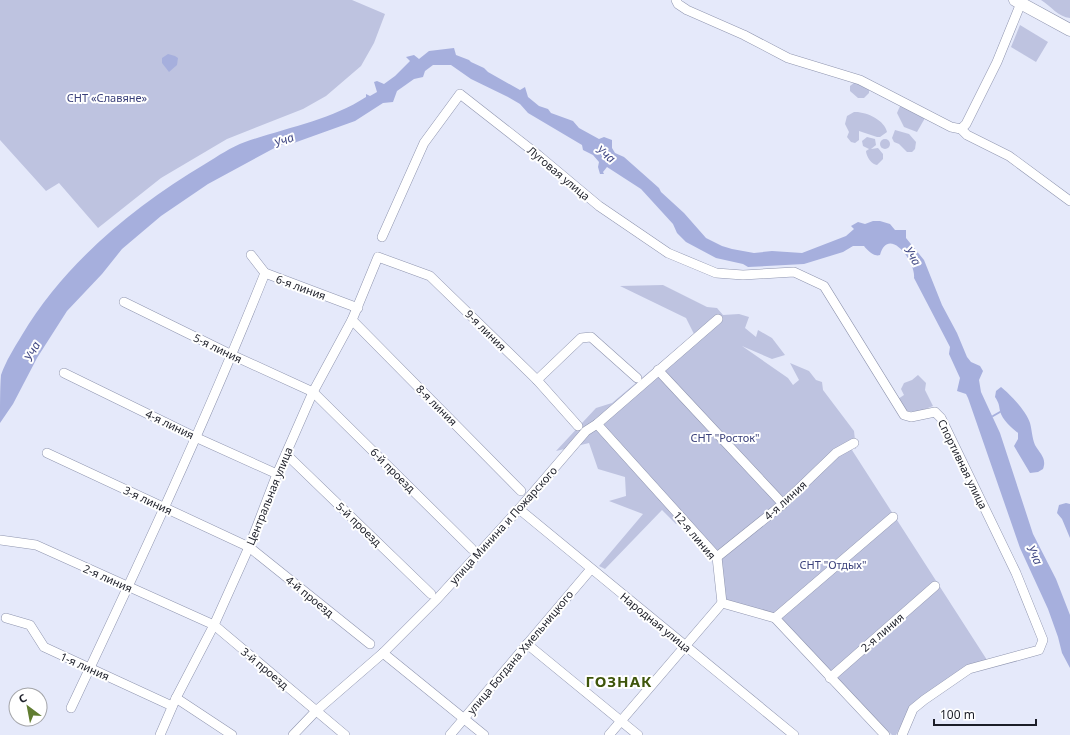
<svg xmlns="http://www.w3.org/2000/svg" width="1070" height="735" font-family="'Noto Sans',sans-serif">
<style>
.green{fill:#bec3e0}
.water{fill:#a6afdd}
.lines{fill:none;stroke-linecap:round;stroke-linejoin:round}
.stream{stroke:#a6afdd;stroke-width:2}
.minor-casing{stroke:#8f95af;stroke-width:10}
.major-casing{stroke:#8f95af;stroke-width:13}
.minor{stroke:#fff;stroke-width:9}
.major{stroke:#fff;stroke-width:12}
.labels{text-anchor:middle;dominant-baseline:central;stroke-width:4;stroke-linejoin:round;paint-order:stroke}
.park-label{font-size:11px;fill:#3a407a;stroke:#fff}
.street-label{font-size:11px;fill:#1c1e28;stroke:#fff}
.water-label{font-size:12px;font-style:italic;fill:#434a85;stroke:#fff}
.district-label{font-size:15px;font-weight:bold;letter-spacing:1px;fill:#3e550b;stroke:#fff}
</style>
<rect width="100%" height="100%" fill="#e5e9fa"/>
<g class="green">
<polygon points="0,0 352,0 385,14 374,43 361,66 326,96 303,109 227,139 161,178 98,228 59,183 46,191 0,140"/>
<path d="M1041,0h29v18c-12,-1 -19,-12 -29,-18z"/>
<polygon points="1020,25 1048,42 1036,62 1011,47"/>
<polygon points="855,82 869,90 869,93 864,98 858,98 850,91 850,86"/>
<polygon points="901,104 925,118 917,132 904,127 897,113"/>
<path d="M854,112c11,-1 31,8 33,20l-7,5h-3l-18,-6v9l-4,3 -4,-1 -4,-5 2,-5 -4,-8 2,-8z"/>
<polygon points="895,130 909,134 916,142 915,149 912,152 907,152 899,144 894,142 892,138"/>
<path d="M867,137l8,2 1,6 -5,4 7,-1 5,6v5l-6,6c-5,0 -11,-9 -11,-14l3,-2 -6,-3 -1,-5z"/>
<circle cx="885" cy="144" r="5"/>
<polygon points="663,285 707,307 717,308 723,315 739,314 749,317 745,328 756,337 758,330 772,338 785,355 772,359 742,346 788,378 793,385 799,380 790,363 809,371 816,380 822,382 823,390 854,431 856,449 847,443 830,456 718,554 684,517 676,524 662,510 605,569 599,566 643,514 609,501 626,496 625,477 598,469 589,443 556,451 596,408 612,403 694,334 686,318 620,286"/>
<polygon points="918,375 926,383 925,390 933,406 918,412 907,411 898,399 904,395 901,389 904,383 912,380"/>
<polygon points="850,447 987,660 910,708 896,735 892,735 774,615 724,601 718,558"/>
</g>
<g class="water">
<path d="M454,48l2,7 13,5 2,2 13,6 4,4 32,18 5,-3 3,10 11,9 9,3 3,4 22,8 6,7 20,11 5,-2 8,3v8l3,5 9,4 35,31 2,4 23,21 22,25 16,8 10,3 22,4 18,-2 30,2 44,-17 8,-7 -3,-3 7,-4 7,2 8,-3h7l10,3 5,6h11v8l18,22 18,45 15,28 10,24 4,5 9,4 3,5 -4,9 2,12 19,41 33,101 23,45 14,36v53l-8,-15 -4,-16 -10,-28 -28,-61 -52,-150 -2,-4 -9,-3 3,-13 -11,-24 1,-7 -36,-69c2,-17 -26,-53 -34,-23 -6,2 -12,-4 -16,-9h-11l-10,6 -39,12 -56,3 -5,-3 -27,-6 -30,-16 -9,-9 -4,-9 -32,-35 -34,-22 -4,5 1,2h-4l-2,-7 1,-5 -6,-7 -10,-5 -1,-5 -54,-32 -8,-9 -12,-7 -37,-18 -20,-14h-18l-8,6 -2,6 -9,2 -17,12 -4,11 -10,1 -28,18 -64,23 -11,1 -72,39 -47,32 -39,33 -20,25 -35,37 -30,47 -24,46 -13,19c0,-13 0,-37 1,-48 5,-14 13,-27 21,-40 43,-72 112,-129 183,-171 13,-8 26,-17 40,-22 40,-14 86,-22 121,-45v-3l4,2 7,-4 -3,-10 3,-1 7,3 11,-8 15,-15 -4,-4 8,-2 5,4 10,-8z"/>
<polygon points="168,54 175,56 178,58 177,65 169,72 162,63 162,58"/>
<path d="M1001,387c9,7 26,25 29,36 2,7 2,15 5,22 5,9 12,13 8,24l-5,3 -8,1 -16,-27 4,-7v-6c-6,-5 -16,-13 -18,-22 -1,-6 -1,-8 -5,-14l1,-6z"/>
<polygon points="1066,503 1070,504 1070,538 1062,519 1057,513 1059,505"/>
</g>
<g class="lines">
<polyline class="stream" points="993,416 1000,412"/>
<defs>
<g id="minor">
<polyline points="676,0 678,4 687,10 744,35 788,58 860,80 951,127 961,129 967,135 1009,156 1070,201"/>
<polyline points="961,129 966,124 997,62 1021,3"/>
<polyline points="382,237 424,143 460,94 538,155 599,206 668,253 716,273 743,275 794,272 824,286 904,415 911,417 935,412 941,418 1016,573 1043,640 1039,650 969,669 924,700 913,709 902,735"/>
<polyline points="251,255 265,273 358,308"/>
<polyline points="124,302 232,355 313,392 472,549"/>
<polyline points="352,320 521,491"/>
<polyline points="658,370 783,504"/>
<polyline points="64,373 195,437 277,474"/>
<polyline points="537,380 581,338 591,337 637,378"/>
<polyline points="597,424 717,557 722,603 775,618 885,735"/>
<polyline points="47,453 249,547 370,644"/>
<polyline points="286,454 431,594"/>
<polyline points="519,509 794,735"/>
<polyline points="0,540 36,545 214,625 345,735"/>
<polyline points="717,557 783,504 836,453 854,443"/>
<polyline points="6,618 30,625 44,647 172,706"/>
<polyline points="775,618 893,517"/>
<polyline points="527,644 638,735"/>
<polyline points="383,653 484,735"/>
<polyline points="830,678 935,586"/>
<polyline points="176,698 232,735"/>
<path d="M71,708c68,-144 135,-287 194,-435"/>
<polyline points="160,735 176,698 214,625 249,547 277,474 313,392 352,320 378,257 430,276 537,380 578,426"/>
<polyline points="293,735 316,711 383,653 438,598 519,509 586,431 597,424 718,319"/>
<polyline points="450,735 591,569"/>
<polyline points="609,735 722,603"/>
</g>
<polyline id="major" points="1015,0 1070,30"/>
</defs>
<use href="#minor" class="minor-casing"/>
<use href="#major" class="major-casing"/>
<use href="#minor" class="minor"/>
<use href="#major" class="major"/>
</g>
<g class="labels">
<g class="park-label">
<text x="107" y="97">СНТ «Славяне»</text>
<text x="725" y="437">СНТ "Росток"</text>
<text x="833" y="564">СНТ "Отдых"</text>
</g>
<g class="street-label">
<text transform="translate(559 173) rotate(40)">Луговая улица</text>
<text transform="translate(301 287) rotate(20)">6-я линия</text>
<text transform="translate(486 330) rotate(45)">9-я линия</text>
<text transform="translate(218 348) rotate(26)">5-я линия</text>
<text transform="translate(437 405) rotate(45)">8-я линия</text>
<text transform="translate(170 424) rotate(26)">4-я линия</text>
<text transform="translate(963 464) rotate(64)">Спортивная улица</text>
<text transform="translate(393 470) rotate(45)">6-й проезд</text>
<text transform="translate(269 496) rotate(-68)">Центральная улица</text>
<text transform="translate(148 500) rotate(25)">3-я линия</text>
<text transform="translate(785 500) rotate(-42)">4-я линия</text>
<text transform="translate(359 524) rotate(44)">5-й проезд</text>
<text transform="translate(503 525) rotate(-48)">улица Минина и Пожарского</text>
<text transform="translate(695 535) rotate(50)">12-я линия</text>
<text transform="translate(108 578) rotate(24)">2-я линия</text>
<text transform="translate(310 596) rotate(39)">4-й проезд</text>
<text transform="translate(656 622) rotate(39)">Народная улица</text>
<text transform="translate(882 632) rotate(-41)">2-я линия</text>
<text transform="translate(520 652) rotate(-50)">улица Богдана Хмельницкого</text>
<text transform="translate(85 666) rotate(24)">1-я линия</text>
<text transform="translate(265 668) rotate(40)">3-й проезд</text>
</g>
<g class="water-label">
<text transform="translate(284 140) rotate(-23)">Уча</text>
<text transform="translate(606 154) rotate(37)">Уча</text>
<text transform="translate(913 256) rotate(58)">Уча</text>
<text transform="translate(32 351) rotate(-62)">Уча</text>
<text transform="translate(1035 555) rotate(64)">Уча</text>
</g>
<g class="district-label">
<text x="619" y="681">ГОЗНАК</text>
</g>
</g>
<g transform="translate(28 707) rotate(328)"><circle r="19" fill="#ffffff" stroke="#a4a5a9"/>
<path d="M0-3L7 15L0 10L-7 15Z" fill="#617d31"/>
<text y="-6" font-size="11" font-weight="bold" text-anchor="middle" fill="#1c1e28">С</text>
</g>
<path d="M934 719v6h102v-6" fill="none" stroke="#1c1e28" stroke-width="2"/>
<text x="940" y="719" font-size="12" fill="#1c1e28" stroke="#ffffff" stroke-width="3" paint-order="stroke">100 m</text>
</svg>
